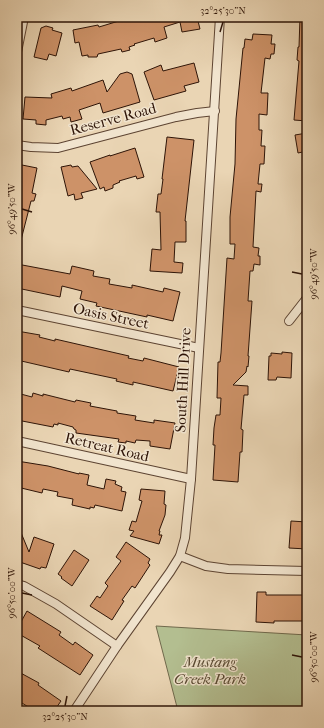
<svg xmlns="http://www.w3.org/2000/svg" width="324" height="728" font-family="'IM FELL French Canon',serif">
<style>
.green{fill:#b3be90;stroke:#70694c}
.building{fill:#cd9268;stroke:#2e1407}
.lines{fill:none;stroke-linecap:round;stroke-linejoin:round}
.minor-casing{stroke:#5d4432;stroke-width:10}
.minor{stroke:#f1e4ce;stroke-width:8}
.ticks{fill:none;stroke:#2e1407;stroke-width:1.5}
.labels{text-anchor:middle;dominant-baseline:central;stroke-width:3;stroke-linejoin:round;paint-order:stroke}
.street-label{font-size:15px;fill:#2e1407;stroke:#f1e4ce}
.park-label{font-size:15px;font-style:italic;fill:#564730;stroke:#f1e4ce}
.neatline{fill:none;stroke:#2e1407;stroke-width:1.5}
.ticks-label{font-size:10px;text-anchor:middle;fill:#2e1407}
</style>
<rect width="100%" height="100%" fill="#ead5b4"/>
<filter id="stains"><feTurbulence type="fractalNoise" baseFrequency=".005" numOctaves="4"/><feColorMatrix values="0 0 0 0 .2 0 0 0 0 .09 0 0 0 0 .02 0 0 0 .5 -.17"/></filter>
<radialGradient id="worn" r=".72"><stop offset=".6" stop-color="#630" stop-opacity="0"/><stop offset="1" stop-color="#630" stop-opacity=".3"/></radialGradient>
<polygon class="green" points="156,626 307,635 307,711 178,711"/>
<g class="building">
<polygon points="132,17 197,17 200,29 182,32 180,22 164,27 167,38 155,42 154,38 134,44 135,45 129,47 130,50 122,52 121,49 98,54 97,57 88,57 88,55 82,56 79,42 75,43 73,30 98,25 99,27"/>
<polygon points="300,17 307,17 307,121 294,120 299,61 297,60 298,47 299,47"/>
<polygon points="46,26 53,28 52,30 62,33 56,56 49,54 47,60 34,57 41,28"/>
<polygon points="253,34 272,35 271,44 275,44 274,54 271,54 270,59 265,58 261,93 268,93 267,115 259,114 259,130 262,130 261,146 265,146 264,164 260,164 258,184 262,184 261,192 256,191 253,247 259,248 258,256 260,256 260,265 254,264 253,271 250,271 248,301 252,301 248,356 249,356 248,367 247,366 246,372 233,385 248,386 248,395 244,395 241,429 243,430 242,452 240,452 238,482 213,480 215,445 213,445 214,428 216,415 220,415 221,398 217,398 218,362 220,362 221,353 227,258 234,259 235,244 230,244 230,217 235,164 236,119 243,48 244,48 245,39 252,40"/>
<polygon points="194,63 199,82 184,86 186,91 154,100 144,72 161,65 163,71"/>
<polygon points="127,72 132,74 140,102 103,113 100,103 79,110 82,119 71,122 70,117 63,119 62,116 46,120 46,125 36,124 36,120 23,119 25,97 52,98 51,94 71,88 72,91 103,80 107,92 120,74"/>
<polygon points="307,133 307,151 298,153 295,135"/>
<polygon points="167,137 194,140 185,221 186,221 186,242 175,242 174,262 183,263 182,273 150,271 152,249 161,250 160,212 156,212 158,194 161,194 163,179 162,179"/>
<polygon points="135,148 144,177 137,179 136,176 119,181 120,182 113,185 113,188 105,191 104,187 100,189 90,162 110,155 110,156"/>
<polygon points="17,164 37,168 32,193 36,194 34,201 31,201 20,244 17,244"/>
<polygon points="71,165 72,167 78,166 97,189 81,193 83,198 75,200 74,194 68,196 61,167"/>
<polygon points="17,264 70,274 72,266 94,271 93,276 110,279 109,284 132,288 132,285 163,292 164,288 180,292 173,321 147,315 147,317 96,306 97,303 80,299 82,291 62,286 60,297 17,288"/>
<polygon points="17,331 40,335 39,337 55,341 55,339 129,356 128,358 143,361 144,358 179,367 173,391 133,382 133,385 116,381 117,379 70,369 69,372 17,360"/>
<polygon points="282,352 292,353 291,378 277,377 276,380 268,380 269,356 271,356 271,353 282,354"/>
<polygon points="17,393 32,397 33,393 43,396 43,394 75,402 76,400 91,403 90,406 117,411 117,413 136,416 135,420 154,423 154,420 175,423 170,449 150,446 150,441 136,440 135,443 126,441 126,443 118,442 119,439 76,433 76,430 74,429 73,427 58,423 58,425 54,424 53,427 17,420"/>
<polygon points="17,461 48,466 79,474 79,473 89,475 87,485 104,489 106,479 116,481 115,484 122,487 121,491 126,492 122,511 95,505 94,508 90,507 90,509 72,505 73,499 57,496 58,492 43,489 42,493 17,487"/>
<polygon points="141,489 165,491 164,504 166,505 165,515 159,531 160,531 159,535 162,535 159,544 130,536 134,531 129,530 132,521 136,522 142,501 139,500"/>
<polygon points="291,521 307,522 307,549 289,548"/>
<polygon points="17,523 29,552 34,537 54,544 46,568 41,567 40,569 17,561"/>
<polygon points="126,542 150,559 148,563 150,565 135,588 132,586 122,600 124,601 112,620 90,606 97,596 100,598 108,586 105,583 121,561 116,557"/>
<polygon points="74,550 89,560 72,586 61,578 62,577 58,574"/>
<polygon points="257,592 266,592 266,595 305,595 304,621 274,621 274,623 256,622"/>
<polygon points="27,611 61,632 59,635 73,645 75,642 93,655 80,675 38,648 40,646 17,633 17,629"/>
<polygon points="17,671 39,683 38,685 61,701 54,711 35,711 17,700"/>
</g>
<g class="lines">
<defs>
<g id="minor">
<polyline points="17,52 24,17"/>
<polyline points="17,145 31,147 58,148 176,117 197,113 215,111"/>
<polyline points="17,310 199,348"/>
<polyline points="289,321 307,298"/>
<polyline points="17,441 191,479"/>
<polyline points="180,556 206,566 228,569 307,571"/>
<polyline points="17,584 24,586 56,604 117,646"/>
<polyline points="74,711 117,646 170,572 180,556 185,538 191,479 220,17"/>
</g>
</defs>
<use href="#minor" class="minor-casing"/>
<use href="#minor" class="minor"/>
</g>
<path class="ticks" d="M220,32l3,-10M22,209l10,3M292,272l10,2M22,593l10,2M292,655l10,2M65,706l2,-10"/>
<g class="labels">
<g class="street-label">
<text transform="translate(113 119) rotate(-15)">Reserve Road</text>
<text transform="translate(111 316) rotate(12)">Oasis Street</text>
<text transform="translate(183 380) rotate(-87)">South Hill Drive</text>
<text transform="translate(107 447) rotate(13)">Retreat Road</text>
</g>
<g class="park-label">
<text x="210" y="662">Mustang<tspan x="210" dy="17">Creek Park</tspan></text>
</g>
</g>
<rect width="324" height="728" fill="none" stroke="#ead5b4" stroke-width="44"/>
<rect x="22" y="22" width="280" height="684" class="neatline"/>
<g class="ticks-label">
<text x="223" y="14">32°25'30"N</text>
<text transform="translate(11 209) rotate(-90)" y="4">96°49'50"W</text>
<text transform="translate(313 274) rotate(-90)" y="4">96°49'50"W</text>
<text transform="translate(11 593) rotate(-90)" y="4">96°50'00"W</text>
<text transform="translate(313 657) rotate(-90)" y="4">96°50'00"W</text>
<text x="65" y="720">32°25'30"N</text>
</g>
<rect width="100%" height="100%" filter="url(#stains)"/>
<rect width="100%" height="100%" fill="url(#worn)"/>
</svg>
